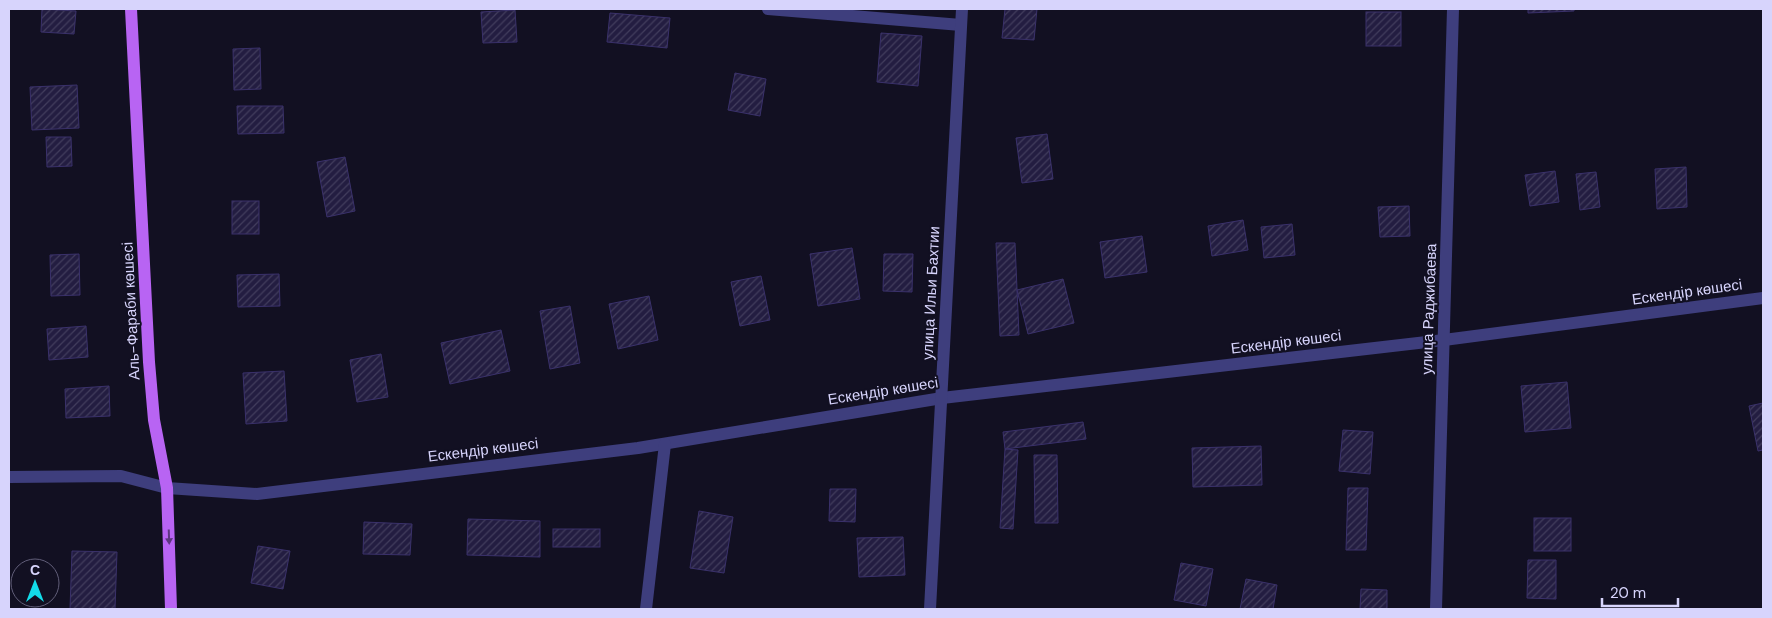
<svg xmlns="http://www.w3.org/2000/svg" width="1772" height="618" font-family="'DM Sans',sans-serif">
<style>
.building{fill:url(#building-hatch);stroke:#3a316b}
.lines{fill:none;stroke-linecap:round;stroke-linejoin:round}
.minor{stroke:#3e3e7d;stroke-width:12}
.major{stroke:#b864f3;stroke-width:12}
.oneway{fill:#5d3680}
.labels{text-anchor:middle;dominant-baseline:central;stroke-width:4;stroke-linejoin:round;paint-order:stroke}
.street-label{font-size:15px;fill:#d7d4fc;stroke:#121022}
</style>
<defs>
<pattern id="building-hatch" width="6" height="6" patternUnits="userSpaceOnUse" patternTransform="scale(1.25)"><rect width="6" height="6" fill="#231d41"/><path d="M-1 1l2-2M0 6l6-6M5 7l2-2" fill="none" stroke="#423d5d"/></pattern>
</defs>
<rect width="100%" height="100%" fill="#121022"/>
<g class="building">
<polygon points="42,9 76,11 74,34 41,32"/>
<polygon points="1005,9 1037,9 1034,40 1002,38"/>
<polygon points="1528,9 1574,9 1574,11 1528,13"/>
<polygon points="515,10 517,42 483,43 481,12"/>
<rect x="1366" y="12" width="35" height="34"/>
<polygon points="610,13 670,18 667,48 607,42"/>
<polygon points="881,33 922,36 918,86 877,82"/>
<polygon points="260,48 261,89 234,90 233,49"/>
<polygon points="735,73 766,79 760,116 728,110"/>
<polygon points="77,85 79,128 32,130 30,87"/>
<polygon points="237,106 283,106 284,133 238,134"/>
<polygon points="1047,134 1053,179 1022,183 1016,138"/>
<polygon points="46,137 71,137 72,166 47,167"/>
<polygon points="345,157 355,211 327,217 317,162"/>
<polygon points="1686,167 1687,207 1657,209 1655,169"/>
<polygon points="1555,171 1559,202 1530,206 1525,175"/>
<polygon points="1596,172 1600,207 1580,210 1576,174"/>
<rect x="232" y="201" width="27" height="33"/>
<polygon points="1409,206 1410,236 1380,237 1378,207"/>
<polygon points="1243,220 1248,250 1212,256 1208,226"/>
<polygon points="1292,224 1295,255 1264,258 1261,227"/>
<polygon points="1142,236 1147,272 1105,278 1100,242"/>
<polygon points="996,243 1015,243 1019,335 1000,336"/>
<polygon points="852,248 860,299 818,306 810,254"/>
<polygon points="79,254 80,295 51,296 50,255"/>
<polygon points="884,254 913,254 912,292 883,291"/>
<polygon points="279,274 280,306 238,307 237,275"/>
<polygon points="761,276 770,320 740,326 731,282"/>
<polygon points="1063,279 1074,323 1028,334 1017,290"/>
<polygon points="649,296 658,340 618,349 609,304"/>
<polygon points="570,306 580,363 550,369 540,311"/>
<polygon points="86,326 88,357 49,360 47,329"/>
<polygon points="501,330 510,371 450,384 441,343"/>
<polygon points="381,354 388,397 357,402 350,360"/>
<polygon points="284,371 287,421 246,424 243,373"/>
<polygon points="1567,382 1571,428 1525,432 1521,386"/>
<polygon points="109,386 110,416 66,418 65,389"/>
<polygon points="1763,403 1763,450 1758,451 1749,406"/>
<polygon points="1083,422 1086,439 1005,449 1003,432"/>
<polygon points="1343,430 1373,432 1370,474 1339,471"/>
<polygon points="1261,446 1262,485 1193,487 1192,448"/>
<polygon points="1005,449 1018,450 1013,529 1000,528"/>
<polygon points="1034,455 1057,455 1058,523 1035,523"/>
<polygon points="1348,488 1368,488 1366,550 1346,550"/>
<polygon points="830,489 856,489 855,522 829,521"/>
<polygon points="699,511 733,517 724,573 690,568"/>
<rect x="1534" y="518" width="37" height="33"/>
<polygon points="468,519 540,521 540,557 467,555"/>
<polygon points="364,522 412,524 410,555 363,554"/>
<rect x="553" y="529" width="47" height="18"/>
<polygon points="903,537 905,575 859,577 857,538"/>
<polygon points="258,546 290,551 283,589 251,583"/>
<polygon points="72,551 117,552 115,609 70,609"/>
<polygon points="1528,560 1556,560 1556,599 1527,598"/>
<polygon points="1181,563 1213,569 1206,606 1174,600"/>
<polygon points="1246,579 1277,585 1273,609 1240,609"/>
<polygon points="1361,589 1387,590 1387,609 1360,609"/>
</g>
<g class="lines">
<g class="minor">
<polyline points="768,9 961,25"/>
<polyline points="9,477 121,476 167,488 257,494 638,448 942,398 1444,340 1763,298"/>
<polyline points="646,609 665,444"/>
<polyline points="930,609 962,9"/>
<polyline points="1436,609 1453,9"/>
</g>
<polyline class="major" points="131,9 149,362 154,420 167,488 171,609"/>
</g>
<defs><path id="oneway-solid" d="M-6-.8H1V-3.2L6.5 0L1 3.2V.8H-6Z" transform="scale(1.25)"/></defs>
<use class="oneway" href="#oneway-solid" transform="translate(169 537) rotate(88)"/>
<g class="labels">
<g class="street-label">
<text transform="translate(1687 292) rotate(-8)">Ескендір көшесі</text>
<text transform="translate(931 293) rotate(-87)">улица Ильи Бахтии</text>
<text transform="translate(1429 309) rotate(-88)">улица Раджибаева</text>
<text transform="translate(131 311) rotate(-93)">Аль-Фараби көшесі</text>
<text transform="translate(1286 342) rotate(-7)">Ескендір көшесі</text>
<text transform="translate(883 391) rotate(-9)">Ескендір көшесі</text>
<text transform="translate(483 450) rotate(-7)">Ескендір көшесі</text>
</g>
</g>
<rect width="1772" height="618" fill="none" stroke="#d7d4fc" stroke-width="20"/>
<g transform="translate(35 583)"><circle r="24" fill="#121022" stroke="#615e79"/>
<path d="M0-4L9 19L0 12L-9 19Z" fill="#13dce9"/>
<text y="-8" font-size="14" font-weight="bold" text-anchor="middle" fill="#d7d4fc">С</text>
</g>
<path d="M1602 598v8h76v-8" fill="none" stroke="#d7d4fc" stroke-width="2.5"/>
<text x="1610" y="598" font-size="15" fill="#d7d4fc" stroke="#121022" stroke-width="4" paint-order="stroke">20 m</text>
</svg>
